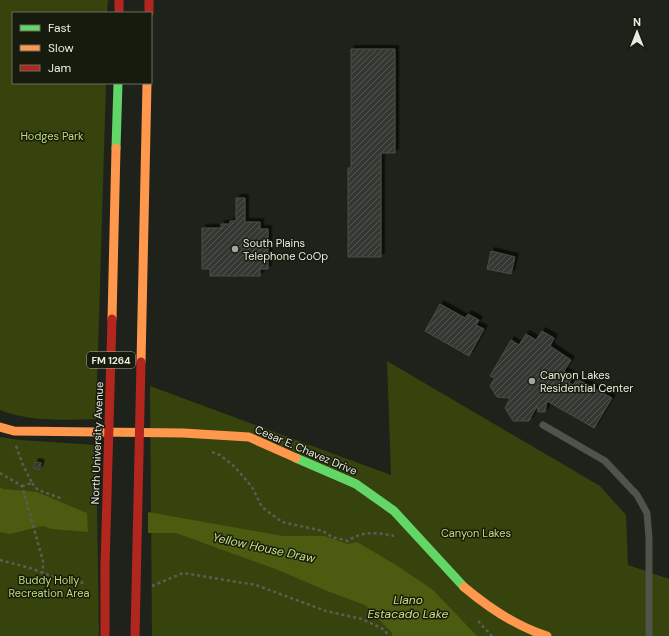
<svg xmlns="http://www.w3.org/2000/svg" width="669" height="636" font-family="'DM Sans',sans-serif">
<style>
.park{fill:#36430c}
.water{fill:#4b5b10}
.building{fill:url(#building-hatch);stroke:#494c45;filter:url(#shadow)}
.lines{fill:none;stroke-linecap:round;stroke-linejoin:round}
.path{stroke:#5b5e56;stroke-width:2.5;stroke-dasharray:3 3;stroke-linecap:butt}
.lane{stroke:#505349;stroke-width:7}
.fast{stroke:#63d668;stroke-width:9}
.slow{stroke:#ff974d;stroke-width:9}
.jam{stroke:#b3261e;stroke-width:9}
.poi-dot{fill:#a2a59c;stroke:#171b0e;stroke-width:1.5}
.labels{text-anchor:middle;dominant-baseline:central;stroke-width:3;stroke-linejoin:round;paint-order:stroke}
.shield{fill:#171b0e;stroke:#a9ada2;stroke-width:1}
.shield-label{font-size:10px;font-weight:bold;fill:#e8ebe2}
.park-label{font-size:11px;fill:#bfdc74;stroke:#171b0e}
.poi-label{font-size:11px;fill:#e8ebe2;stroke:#171b0e;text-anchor:start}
.street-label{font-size:11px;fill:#e8ebe2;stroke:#171b0e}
.water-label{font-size:12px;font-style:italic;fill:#c5e27a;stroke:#171b0e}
</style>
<defs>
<pattern id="building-hatch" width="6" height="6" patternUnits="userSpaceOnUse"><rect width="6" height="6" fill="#363832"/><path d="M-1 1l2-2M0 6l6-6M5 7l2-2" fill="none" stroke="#53554f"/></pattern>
<filter id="shadow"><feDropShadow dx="3.5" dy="-3.5" stdDeviation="0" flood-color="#0009"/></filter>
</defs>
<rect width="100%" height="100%" fill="#1f221a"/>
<g class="park">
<path d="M0,0h108l-1,13h-94v70h93l-10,336c-31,1 -66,3 -96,-9z"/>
<polygon points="387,361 600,486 626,515 628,565 669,579 669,636 152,636 150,386 391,475"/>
<polygon points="0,437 20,440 96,445 99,636 0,636"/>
</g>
<g class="water">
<polygon points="0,487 3,489 37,492 87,513 88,532 51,529 43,526 10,534 0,532"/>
<polygon points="148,512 283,536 325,536 348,544 357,542 396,565 433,590 477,636 392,636 392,633 365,605 327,591 278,570 176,533 148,533"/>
</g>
<g class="building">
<polygon points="351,49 395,49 395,153 381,153 381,257 348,257 348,168 351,168"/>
<polygon points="236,198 245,198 245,222 260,222 260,229 268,229 268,269 260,269 260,276 210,276 210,269 202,269 202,228 221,228 221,224 230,224 230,221 236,221"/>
<polygon points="491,251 515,257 511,274 487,269"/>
<polygon points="440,304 465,318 468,314 479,320 476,325 484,329 469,356 425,331"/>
<polygon points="542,331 554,338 550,346 571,360 564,371 573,376 569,383 573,385 577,379 612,398 594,428 547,401 545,412 538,412 537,406 529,421 513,421 505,408 510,398 497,397 490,386 495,378 490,376 511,340 519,345 526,334 536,340"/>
<polygon points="35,462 41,463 39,470 33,468"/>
</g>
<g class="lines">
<g class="path">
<polyline points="16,446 23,465 32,483 22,486"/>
<path d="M212,452l8,3 15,12 17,20 10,20 20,15 41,9 9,6 16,4c13,-10 30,-9 46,-5"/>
<polyline points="0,473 22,486 23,489 43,561 43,573"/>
<polyline points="32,483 38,490 63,499"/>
<polyline points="0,560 30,568 64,581 86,583"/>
<polyline points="152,586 183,573 256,585 326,611 362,619 385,630 388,636"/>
<polyline points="478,621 492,636"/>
</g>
<polyline class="lane" points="543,425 605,461 637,495 647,513 649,538 649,636"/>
<g class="fast">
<polyline points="116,148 118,83"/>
<polyline points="296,458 356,484 394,511 464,587"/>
</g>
<g class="slow">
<polyline points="112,319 116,148"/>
<polyline points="141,362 147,83"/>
<polyline points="0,427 14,431 183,433 249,437 296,458"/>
<path d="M464,587c25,21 51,39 83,49"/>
</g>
<g class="jam">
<polyline points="119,0 119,13"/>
<polyline points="149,0 149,13"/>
<polyline points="105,636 105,566 112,319"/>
<polyline points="135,636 141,362"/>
</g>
</g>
<g class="poi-dot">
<circle cx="235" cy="249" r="4"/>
<circle cx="532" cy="381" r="4"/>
</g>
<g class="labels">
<rect class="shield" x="87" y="352" width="48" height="16" rx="3"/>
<g class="shield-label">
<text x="111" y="360">FM 1264</text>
</g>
<g class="park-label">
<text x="52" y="136">Hodges Park</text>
<text x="476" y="533">Canyon Lakes</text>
<text x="49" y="580">Buddy Holly<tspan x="49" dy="13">Recreation Area</tspan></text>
</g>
<g class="poi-label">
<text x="243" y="243">South Plains<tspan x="243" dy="13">Telephone CoOp</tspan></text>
<text x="540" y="375">Canyon Lakes<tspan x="540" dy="13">Residential Center</tspan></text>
</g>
<g class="street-label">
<text transform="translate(97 443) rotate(-88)">North University Avenue</text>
<text transform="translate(306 450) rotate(23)">Cesar E. Chavez Drive</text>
</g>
<g class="water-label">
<text transform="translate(264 548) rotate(12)">Yellow House Draw</text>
<text x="408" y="600">Llano<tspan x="408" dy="14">Estacado Lake</tspan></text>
</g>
</g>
<rect x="12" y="12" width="140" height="72" fill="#171b0e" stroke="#6b6e63"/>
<rect x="20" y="25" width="20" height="6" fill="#63d668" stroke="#6b6e63"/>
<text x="48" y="32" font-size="12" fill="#e8ebe2">Fast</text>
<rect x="20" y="45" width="20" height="6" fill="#ff974d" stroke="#6b6e63"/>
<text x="48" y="52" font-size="12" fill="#e8ebe2">Slow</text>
<rect x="20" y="65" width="20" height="6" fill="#b3261e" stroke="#6b6e63"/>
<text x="48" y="72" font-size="12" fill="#e8ebe2">Jam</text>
<g transform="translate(637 32)" stroke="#171b0e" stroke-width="3" paint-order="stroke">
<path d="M0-3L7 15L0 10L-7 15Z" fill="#e8ebe2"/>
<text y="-6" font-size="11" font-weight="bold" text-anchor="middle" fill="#e8ebe2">N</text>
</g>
</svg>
